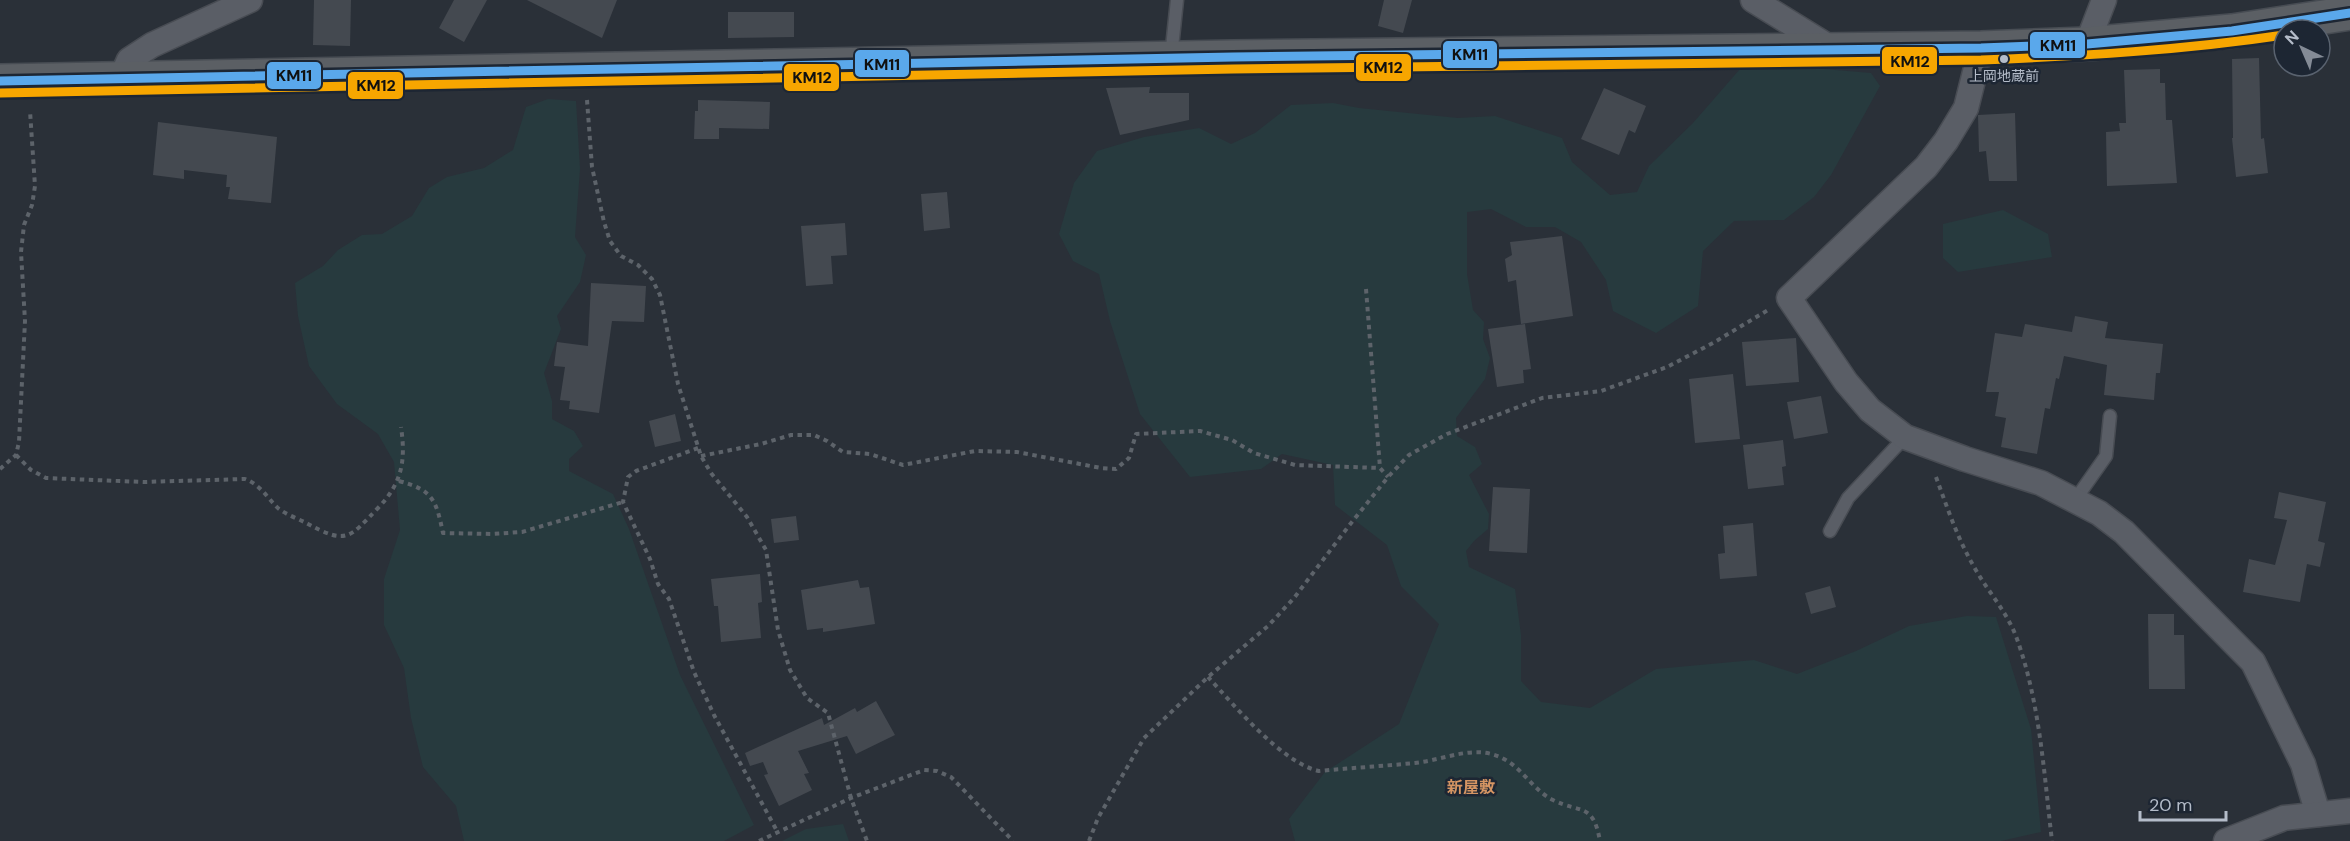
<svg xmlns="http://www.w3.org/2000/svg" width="2350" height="841" font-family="'DM Sans','Noto Sans JP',sans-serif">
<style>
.green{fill:#273a3e}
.building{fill:#444950}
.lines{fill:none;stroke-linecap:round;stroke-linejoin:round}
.service-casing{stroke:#484c53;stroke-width:15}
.minor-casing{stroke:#484c53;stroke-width:27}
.trunk-casing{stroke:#474c53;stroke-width:36}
.path{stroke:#5d636a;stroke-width:4;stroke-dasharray:4.5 4.5;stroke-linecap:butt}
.service{stroke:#5a5e66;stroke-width:12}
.minor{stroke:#5a5e66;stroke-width:24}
.trunk{stroke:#5b5f64;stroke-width:33}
.bus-1-casing{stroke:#1d2633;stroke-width:14}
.bus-2-casing{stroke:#1d2633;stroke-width:14}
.bus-1{stroke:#5aa8eb;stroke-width:9}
.bus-2{stroke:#f7a600;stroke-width:9}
.bus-dot{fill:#b4bcc9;stroke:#1d2633;stroke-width:2}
.labels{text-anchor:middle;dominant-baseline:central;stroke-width:5;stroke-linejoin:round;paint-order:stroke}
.bus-label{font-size:14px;fill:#b4bcc9;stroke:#1d2633}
.neighbourhood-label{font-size:16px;font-weight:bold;fill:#d59563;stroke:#1d2633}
.line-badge{stroke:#1d2633;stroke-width:2}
.pale-badge-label{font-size:16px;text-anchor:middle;font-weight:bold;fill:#111}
</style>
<rect width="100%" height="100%" fill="#2a3038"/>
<g class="green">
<polygon points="1812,68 1871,73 1880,86 1831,175 1814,197 1784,220 1734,221 1703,251 1698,306 1656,333 1613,311 1606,280 1581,242 1555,227 1526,227 1491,209 1467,212 1467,274 1473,310 1484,322 1483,339 1490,358 1485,379 1456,418 1457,436 1475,447 1482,464 1469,475 1489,514 1488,529 1474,541 1466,551 1469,567 1515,589 1521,635 1521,681 1541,702 1590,708 1656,669 1754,660 1797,674 1856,651 1909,626 1967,616 1996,617 2031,729 2041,832 2001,841 1295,841 1289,819 1325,772 1399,724 1439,624 1401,586 1387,545 1335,505 1333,465 1282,454 1261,469 1190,477 1140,414 1110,321 1099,274 1073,261 1059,234 1074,183 1097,151 1144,137 1199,128 1231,144 1255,133 1291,105 1333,103 1359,108 1458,118 1495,116 1562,138 1572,162 1610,195 1637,192 1649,166 1693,123 1740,69"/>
<polygon points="548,99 576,101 580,169 575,237 586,255 580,282 557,316 561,329 544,373 552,401 552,419 574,431 583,446 569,459 569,471 613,494 629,529 680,675 754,825 724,841 464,841 456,806 423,767 411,718 404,668 384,625 384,579 400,530 394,462 378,434 337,404 309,366 298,316 295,283 323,266 338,250 362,235 382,234 412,216 429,188 447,177 484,168 513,150 526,107"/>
<polygon points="2003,210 2048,234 2052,257 1958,272 1943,258 1943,224"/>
<polygon points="843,824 849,841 782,841 806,829"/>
</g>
<g class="building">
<polygon points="314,0 351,0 350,46 313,45"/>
<polygon points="454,0 487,0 464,42 439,28"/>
<polygon points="527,0 617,0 602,38"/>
<polygon points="1384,0 1412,0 1403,33 1378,26"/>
<polygon points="728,12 794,12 794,37 728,38"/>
<polygon points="2259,58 2261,139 2264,138 2268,173 2236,177 2232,138 2233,138 2232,59"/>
<polygon points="2160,69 2160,83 2165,83 2166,120 2172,120 2177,183 2107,186 2106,132 2120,131 2119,123 2126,123 2124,70"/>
<polygon points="1150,87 1149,93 1189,93 1189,120 1120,135 1106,88"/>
<polygon points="1604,88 1646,106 1635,133 1629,130 1619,155 1581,139"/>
<polygon points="698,100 770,102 769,129 719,128 719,139 694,139 695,111 698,111"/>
<polygon points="2015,113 2017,181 1989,181 1986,151 1979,152 1978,115"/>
<polygon points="158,122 277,137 271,203 228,199 230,187 226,187 227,175 184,170 184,179 153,175"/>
<polygon points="947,192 950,228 924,231 921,194"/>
<polygon points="845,223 847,255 831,256 833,284 806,286 801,226"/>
<polygon points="1562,236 1573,316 1521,324 1516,280 1508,282 1505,259 1512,255 1510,242"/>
<polygon points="591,283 646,286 644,322 612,321 599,413 569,409 570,401 560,400 565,367 554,366 557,342 588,346"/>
<polygon points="2075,316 2108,322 2105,338 2163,344 2160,373 2156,373 2154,400 2104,395 2107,365 2064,356 2059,379 2056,378 2050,409 2045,408 2037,454 2001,447 2006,418 1995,416 1999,392 1986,392 1995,333 2022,337 2025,324 2072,332"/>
<polygon points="1525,324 1531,369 1523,370 1524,383 1497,387 1488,329"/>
<polygon points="1796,338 1799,382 1746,386 1742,342"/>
<polygon points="1733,374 1740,439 1695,443 1689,379"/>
<polygon points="1821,396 1828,433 1794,439 1787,402"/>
<polygon points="675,414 681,441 655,447 649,421"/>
<polygon points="1783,440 1786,466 1782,467 1784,485 1748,489 1743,445"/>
<polygon points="1493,487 1530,489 1527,553 1489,551"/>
<polygon points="2279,492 2326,502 2318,541 2325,543 2320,567 2307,564 2300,602 2243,592 2249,559 2275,565 2287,520 2274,518"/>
<polygon points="796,516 799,540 774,543 771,519"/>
<polygon points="1753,523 1757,576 1720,579 1718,554 1725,553 1723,526"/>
<polygon points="760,574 762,602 758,603 761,638 721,642 718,606 714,606 711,579"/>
<polygon points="858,580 860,588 869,587 875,624 823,632 823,628 807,630 801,590"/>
<polygon points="1830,586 1836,607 1811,614 1805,593"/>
<polygon points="2148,614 2174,614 2174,635 2184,635 2185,689 2149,689"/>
<polygon points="876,701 895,735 856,754 847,736 798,751 809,773 804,774 812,790 779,806 764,775 768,774 763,762 750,766 745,753 822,718 824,725 855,708 857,712"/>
</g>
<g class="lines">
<defs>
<g id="service">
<polyline points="1171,57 1177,0"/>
<polyline points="2075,500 2106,456 2110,416"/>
<polyline points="1830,531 1848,498 1905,437"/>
</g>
<g id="minor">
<polyline points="1753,0 1834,50"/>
<polyline points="2087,44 2104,0"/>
<polyline points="1981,48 1966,108 1946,141 1926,167 1789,298 1846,382 1870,410 1905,437 1965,459 2041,483 2099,513 2124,532 2253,662 2303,764 2318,814"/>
<polyline points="121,78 129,60 152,45 250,0"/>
<polyline points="2226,841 2284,818 2350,811"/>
</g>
<polyline id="trunk" points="0,81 1233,57 1981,48 2087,44 2232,31 2350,13"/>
</defs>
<use href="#service" class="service-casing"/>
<use href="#minor" class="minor-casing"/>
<use href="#trunk" class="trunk-casing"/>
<g class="path">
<polyline points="587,100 592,167 604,222 610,241 621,256 638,265 652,279 660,295 678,384 701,456 711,473 747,517 766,550 778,630 790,670 807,698 828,713 851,798 867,841"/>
<polyline points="1366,289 1380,468 1388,477"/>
<polyline points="698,448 636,471 628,477 623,502 650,559 658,584 669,599 694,672 714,715 777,831"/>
<path d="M16,455l15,15 15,8 97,4 102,-3c16,6 22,19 34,30 8,6 20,10 29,15 39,21 41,14 70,-16 24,-25 28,-47 23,-81"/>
<polyline points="701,456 761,444 791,435 814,435 827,441 843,452 870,454 903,465 975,451 1017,452 1101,468 1116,469 1129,458 1136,434 1200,431 1232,440 1254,453 1295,465 1380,468"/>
<polyline points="0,469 16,455 19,442 25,321 21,252 24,225 32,205 35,186 30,111"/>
<path d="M1936,477c11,30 21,60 37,88 14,26 34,46 44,74 23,64 27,135 35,202"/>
<path d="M399,481c34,9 37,19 44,52l49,1 30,-2 101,-30"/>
<path d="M1208,677c26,28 74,86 111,94 32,-3 64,-5 96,-8 30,-3 60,-20 89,-4 19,10 30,32 49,41 28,14 40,2 47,41"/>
<polyline points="759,841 851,798 924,770 937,771 951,777 1013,841"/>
<polyline points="1089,841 1098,818 1144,738 1208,677 1268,626 1294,598 1348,527 1388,477 1409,455 1447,434 1542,398 1601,391 1667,367 1713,343 1768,310"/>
</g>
<use href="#service" class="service"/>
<use href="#minor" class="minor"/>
<use href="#trunk" class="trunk"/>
<defs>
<polyline id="bus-1" points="0,81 1233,57 1981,48 2087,44 2232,31 2350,13"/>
<path id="bus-2" d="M0,93l1233,-24 748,-9c102,-4 203,-10 303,-25"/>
</defs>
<use href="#bus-1" class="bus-1-casing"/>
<use href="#bus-2" class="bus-2-casing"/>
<use href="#bus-1" class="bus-1"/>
<use href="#bus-2" class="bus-2"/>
</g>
<circle class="bus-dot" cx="2004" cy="59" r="5"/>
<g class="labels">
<g class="bus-label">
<text x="2004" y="76">上岡地蔵前</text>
</g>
<g class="neighbourhood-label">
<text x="1471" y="787">新屋敷</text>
</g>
</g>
<g class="line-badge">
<rect x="2029" y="31" width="57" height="28" rx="6" fill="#5aa8eb"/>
<rect x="1442" y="40" width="56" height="29" rx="6" fill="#5aa8eb"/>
<rect x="1881" y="46" width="57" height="29" rx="6" fill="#f7a600"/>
<rect x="854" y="49" width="56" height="29" rx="6" fill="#5aa8eb"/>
<rect x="1355" y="53" width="57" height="29" rx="6" fill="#f7a600"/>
<rect x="266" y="61" width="56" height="29" rx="6" fill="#5aa8eb"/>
<rect x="783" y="63" width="57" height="29" rx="6" fill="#f7a600"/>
<rect x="347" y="71" width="57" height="29" rx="6" fill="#f7a600"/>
</g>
<g class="pale-badge-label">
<text x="2058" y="51">KM11</text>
<text x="1470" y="60">KM11</text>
<text x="1910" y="67">KM12</text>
<text x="882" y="70">KM11</text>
<text x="1383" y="73">KM12</text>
<text x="294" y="81">KM11</text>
<text x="812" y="83">KM12</text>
<text x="376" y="91">KM12</text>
</g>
<g transform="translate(2302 48) rotate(316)"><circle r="28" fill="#1d2633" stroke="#59626f" stroke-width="1.5"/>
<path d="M0-4.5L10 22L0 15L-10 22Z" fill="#848b96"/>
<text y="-9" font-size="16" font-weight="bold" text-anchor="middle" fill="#b4bcc9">N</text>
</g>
<path d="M2140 811v9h86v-9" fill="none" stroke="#b4bcc9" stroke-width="3"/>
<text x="2149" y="811" font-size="18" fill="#b4bcc9" stroke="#1d2633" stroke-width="4.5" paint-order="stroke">20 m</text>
</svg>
